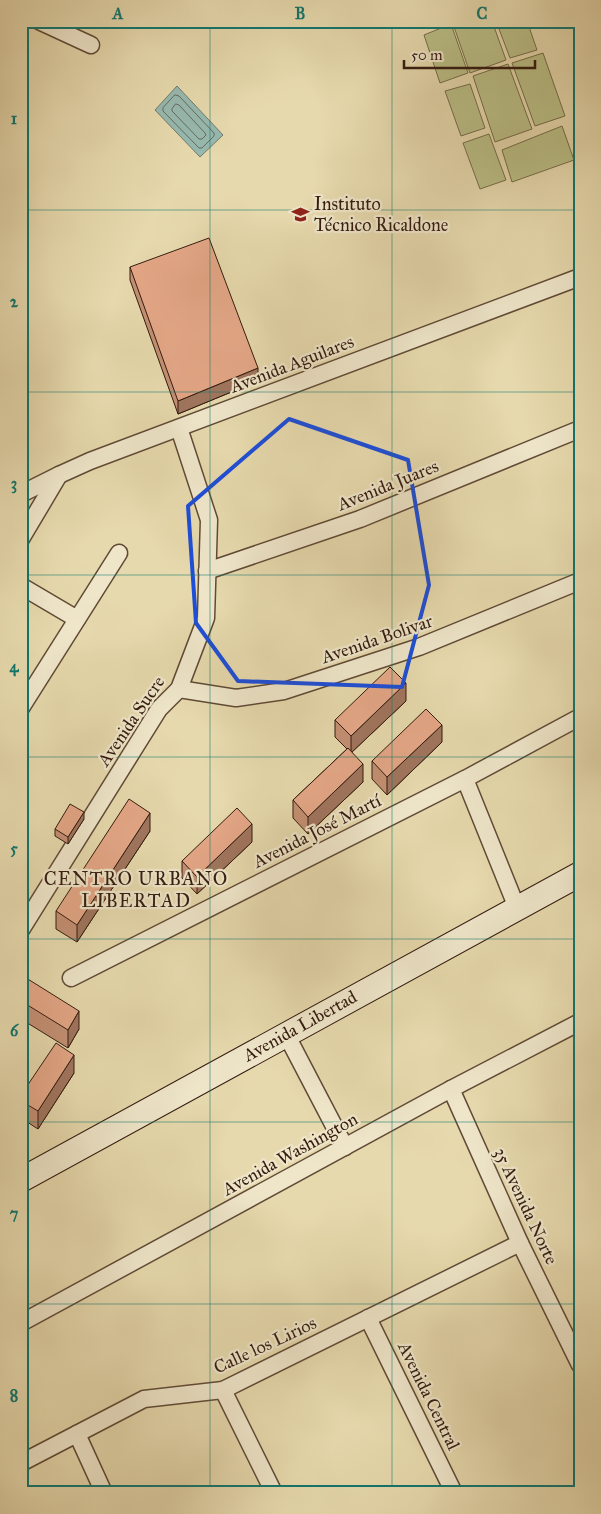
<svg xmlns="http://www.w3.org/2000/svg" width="601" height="1514" font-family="'IM FELL Great Primer',serif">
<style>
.pitch{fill:#babe86;stroke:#766c4a}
.water{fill:#97b9af;stroke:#6f7a6f}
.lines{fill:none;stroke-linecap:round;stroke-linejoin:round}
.shore{stroke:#656a5f;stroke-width:1}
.street-casing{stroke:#604a36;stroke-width:19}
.secondary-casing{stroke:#331b0f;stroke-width:26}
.street{stroke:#efe6ca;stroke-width:16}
.secondary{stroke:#efe6ca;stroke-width:24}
.wall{fill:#c49074;stroke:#331b0f}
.shaded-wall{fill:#a0755e;stroke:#331b0f}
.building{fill:#e4a787;stroke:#331b0f}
.marked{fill:none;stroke:#1d4ed8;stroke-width:4;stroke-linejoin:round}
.grid{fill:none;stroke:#0f766e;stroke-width:1;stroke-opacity:0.55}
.labels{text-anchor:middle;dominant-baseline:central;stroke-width:4.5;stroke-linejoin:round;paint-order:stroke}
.poi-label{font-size:18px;fill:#331b0f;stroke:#efe6ca;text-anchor:start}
.street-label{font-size:18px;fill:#331b0f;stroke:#efe6ca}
.neighbourhood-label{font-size:19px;letter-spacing:1px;fill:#331b0f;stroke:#efe6ca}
.neatline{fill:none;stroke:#0f766e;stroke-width:2}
.grid-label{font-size:16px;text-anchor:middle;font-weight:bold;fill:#0f766e}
</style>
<rect width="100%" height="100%" fill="#e6d9ad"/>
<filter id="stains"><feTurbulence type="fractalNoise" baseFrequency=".004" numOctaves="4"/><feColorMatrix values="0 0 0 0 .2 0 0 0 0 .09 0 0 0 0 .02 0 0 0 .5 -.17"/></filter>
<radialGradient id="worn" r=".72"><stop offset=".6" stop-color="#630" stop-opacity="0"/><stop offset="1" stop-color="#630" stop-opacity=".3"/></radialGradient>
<g class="pitch">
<polygon points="452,21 492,21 506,60 470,73"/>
<polygon points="496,21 527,21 537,50 510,58"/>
<polygon points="451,24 468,73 440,83 424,35"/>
<polygon points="543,53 565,116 535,126 512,63"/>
<polygon points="508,64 532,129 495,142 473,76"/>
<polygon points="470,84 485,128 461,136 445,91"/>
<polygon points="562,126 574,160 512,182 502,150"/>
<polygon points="489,134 506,180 480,189 463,143"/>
</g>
<polygon class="water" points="177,86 223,135 200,157 155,110"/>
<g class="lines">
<g class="shore">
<polygon points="175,95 179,96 214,133 214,136 202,148 199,148 163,111 163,108"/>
<polygon points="176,104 179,105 205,133 206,135 202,139 199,139 172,111 172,109"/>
</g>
<defs>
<g id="street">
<polyline points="39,21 91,45"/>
<polyline points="21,494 59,475 90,461 580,277"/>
<polyline points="21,539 59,475"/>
<polyline points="207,571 360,519 580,429"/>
<polyline points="21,586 77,619"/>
<polyline points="179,689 236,698 284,691 419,647 580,581"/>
<polyline points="21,708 119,553"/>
<polyline points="465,779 517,908"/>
<polyline points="21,930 159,709 179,689 206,618 209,520 179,428"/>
<polyline points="71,978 465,779 580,717"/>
<polyline points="286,1034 345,1147"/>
<polyline points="451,1089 520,1243 580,1365"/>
<polyline points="368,1318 454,1493"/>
<polyline points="21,1323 451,1089 580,1022"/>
<polyline points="223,1390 274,1493"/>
<polyline points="77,1434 104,1493"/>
<polyline points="21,1463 144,1399 223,1390 520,1243"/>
</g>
<polyline id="secondary" points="21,1180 580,874"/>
</defs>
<use href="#street" class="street-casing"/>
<use href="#secondary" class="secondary-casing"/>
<use href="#street" class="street"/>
<use href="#secondary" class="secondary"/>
</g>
<g class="wall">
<polygon points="130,267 258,381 178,414 130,280"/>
<polygon points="406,701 352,752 363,782 308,834 293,818 293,800 347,749 335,737 335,720"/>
<polygon points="442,742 387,795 372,779 372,761"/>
<polygon points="84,819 68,844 55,836 55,829"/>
<polygon points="150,831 77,942 56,929 56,911"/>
<polygon points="252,842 197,894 182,878 182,861"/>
<polygon points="21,978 79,1029 68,1048 21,1019"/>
<polygon points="74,1073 38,1129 21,1118 21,1095"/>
</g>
<g class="shaded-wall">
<polygon points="258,368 258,381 178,414 178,401"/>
<polygon points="406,683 406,701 351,753 351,736"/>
<polygon points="442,725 442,742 387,795 387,777"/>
<polygon points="363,764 363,782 308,834 308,817"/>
<polygon points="84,812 84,819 68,844 68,837"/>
<polygon points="150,813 150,831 77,942 77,925"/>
<polygon points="252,824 252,842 197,894 197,877"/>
<polygon points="79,1011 79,1029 68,1048 68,1030"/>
<polygon points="74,1055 74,1073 38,1129 38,1111"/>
</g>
<g class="building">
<polygon points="209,238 258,368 178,401 130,267"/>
<polygon points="390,667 406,683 351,736 335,720"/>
<polygon points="426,709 442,725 387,777 372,761"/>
<polygon points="348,748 363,764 308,817 293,800"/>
<polygon points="129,799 150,813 77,925 56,911"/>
<polygon points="70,804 84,812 68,837 55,829"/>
<polygon points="237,808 252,824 197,877 182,861"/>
<polygon points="23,976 79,1011 68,1030 21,1001 21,978"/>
<polygon points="56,1043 74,1055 38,1111 21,1101 21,1095"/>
</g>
<path class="marked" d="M289,419l119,41 21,125 -27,102 -164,-6 -42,-58 -8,-117z"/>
<path class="grid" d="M210,21v1472M392,21v1472M21,210h559M21,392h559M21,575h559M21,757h559M21,939h559M21,1122h559M21,1304h559"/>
<defs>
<symbol id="school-bare" viewBox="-9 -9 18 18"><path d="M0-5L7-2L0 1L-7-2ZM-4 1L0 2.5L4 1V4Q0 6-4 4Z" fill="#8f2418" stroke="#efe6ca" stroke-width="2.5" paint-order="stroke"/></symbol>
</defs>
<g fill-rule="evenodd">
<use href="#school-bare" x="288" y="202" width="25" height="25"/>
</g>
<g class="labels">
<g class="poi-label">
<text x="314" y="204">Instituto<tspan x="314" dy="21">Técnico Ricaldone</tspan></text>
</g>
<g class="street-label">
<text transform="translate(292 364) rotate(-21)">Avenida Aguilares</text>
<text transform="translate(388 485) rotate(-22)">Avenida Juares</text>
<text transform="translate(377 639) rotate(-19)">Avenida Bolivar</text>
<text transform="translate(131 721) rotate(-56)">Avenida Sucre</text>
<text transform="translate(317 831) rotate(-27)">Avenida José Martí</text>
<text transform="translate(300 1026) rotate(-29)">Avenida Libertad</text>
<text transform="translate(290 1154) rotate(-29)">Avenida Washington</text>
<text transform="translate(526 1206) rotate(65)">35 Avenida Norte</text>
<text transform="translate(265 1345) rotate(-25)">Calle los Lirios</text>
<text transform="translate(429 1396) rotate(64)">Avenida Central</text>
</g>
<g class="neighbourhood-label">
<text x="136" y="878">CENTRO URBANO<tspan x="136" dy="22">LIBERTAD</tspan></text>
</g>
</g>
<rect width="601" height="1514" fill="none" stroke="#e6d9ad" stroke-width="55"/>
<path d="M404 60v8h131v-8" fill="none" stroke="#331b0f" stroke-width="2.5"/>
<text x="411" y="60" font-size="15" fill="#331b0f" stroke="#efe6ca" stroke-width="4" paint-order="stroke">50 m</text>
<rect x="28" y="28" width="546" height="1458" class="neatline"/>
<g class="grid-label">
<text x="118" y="19">A</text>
<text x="300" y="19">B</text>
<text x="482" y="19">C</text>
<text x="14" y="124">1</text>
<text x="14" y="307">2</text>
<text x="14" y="489">3</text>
<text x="14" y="672">4</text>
<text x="14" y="854">5</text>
<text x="14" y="1036">6</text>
<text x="14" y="1219">7</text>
<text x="14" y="1401">8</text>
</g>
<rect width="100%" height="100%" filter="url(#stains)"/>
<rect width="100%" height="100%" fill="url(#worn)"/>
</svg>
